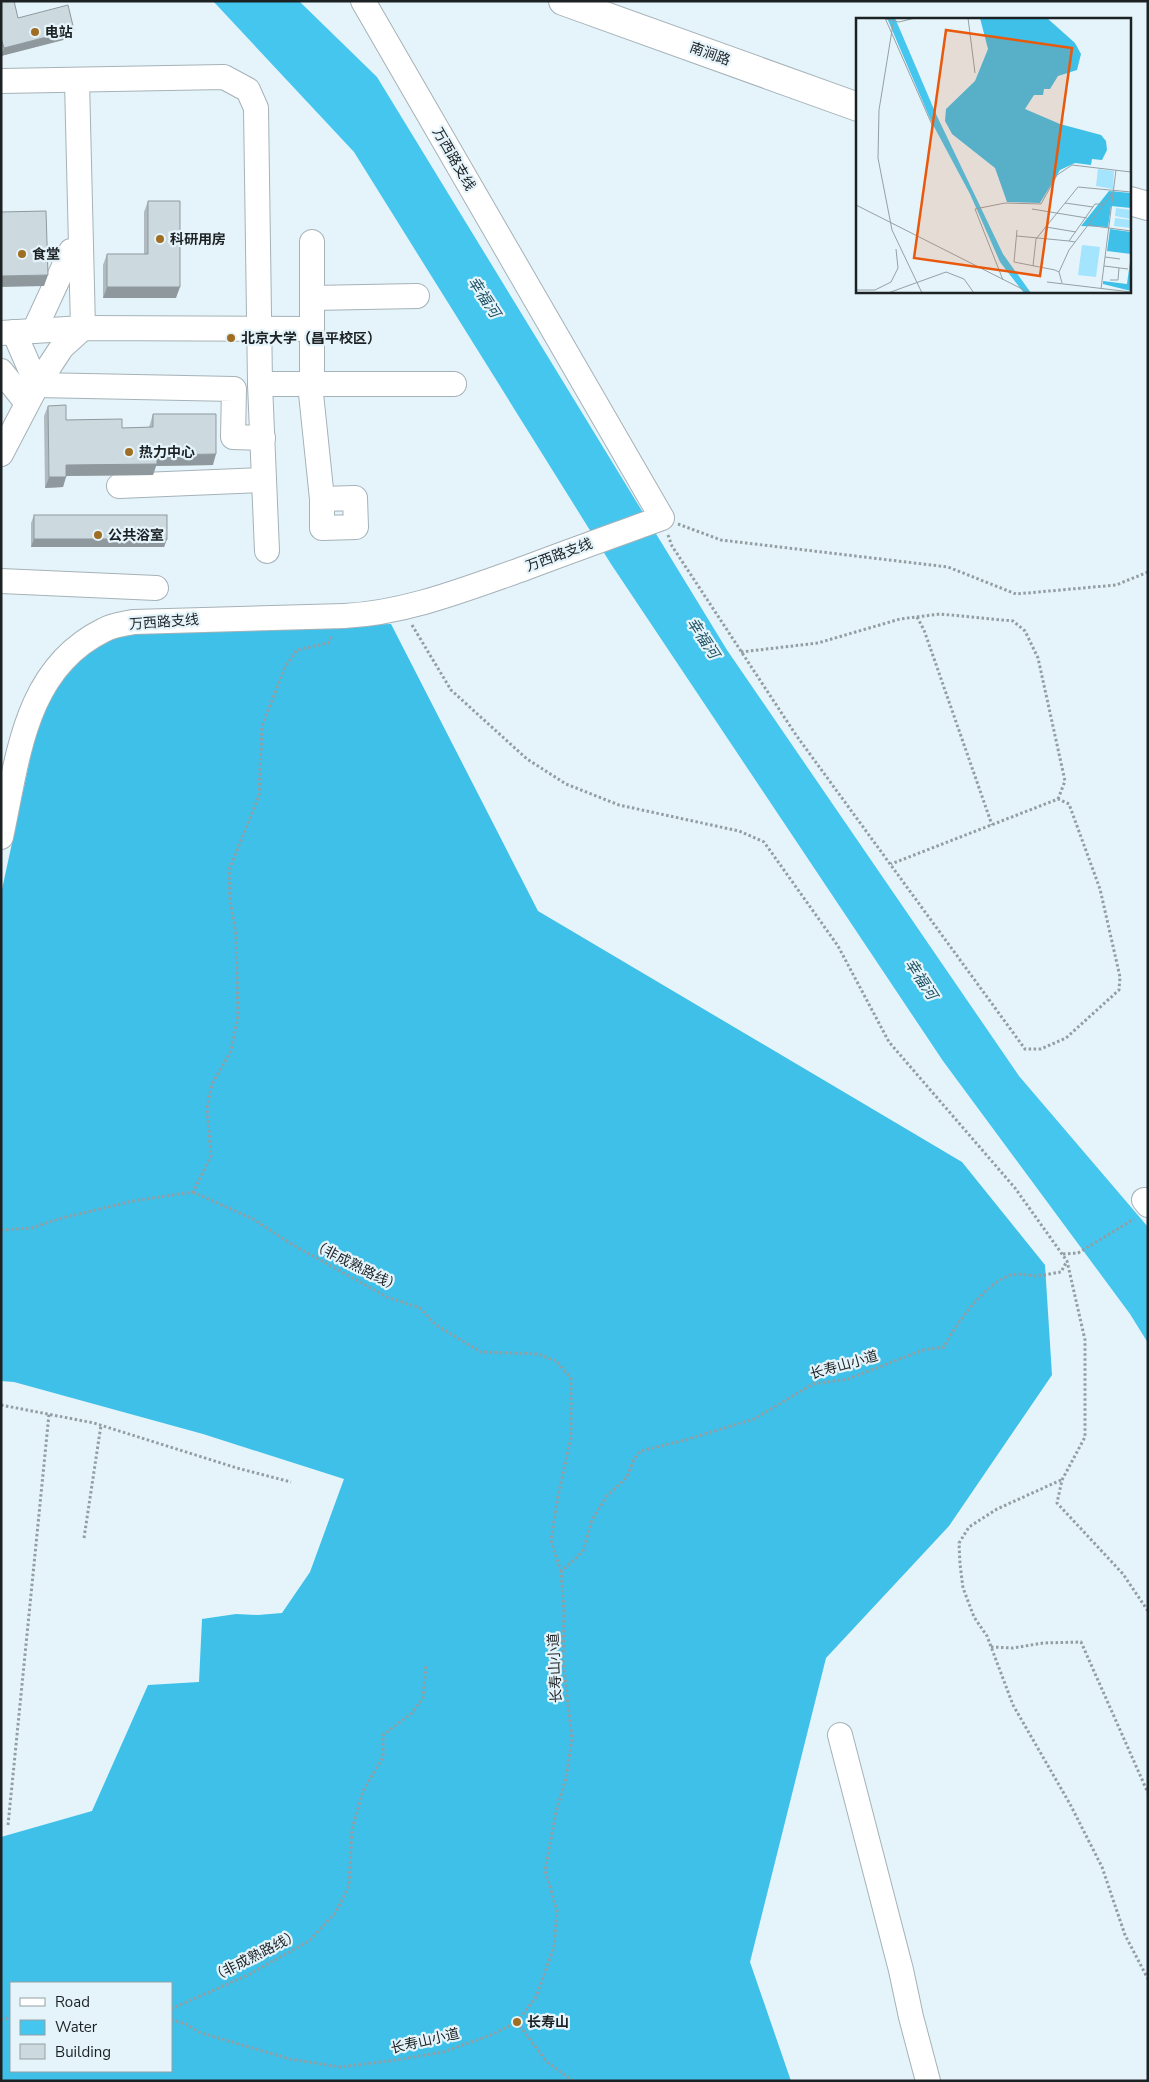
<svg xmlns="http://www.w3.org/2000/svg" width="1149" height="2082" font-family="'Nunito Sans','Noto Sans SC',sans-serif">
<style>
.forest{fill:#3ec0e9;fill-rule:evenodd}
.water{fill:#45c6ef}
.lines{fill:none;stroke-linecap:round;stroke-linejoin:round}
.minor-casing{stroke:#a5b2b8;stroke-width:26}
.major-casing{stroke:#a5b2b8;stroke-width:30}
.path{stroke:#939ea3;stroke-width:3;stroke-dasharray:2.5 2.5;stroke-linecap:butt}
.minor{stroke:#fff;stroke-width:24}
.major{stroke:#fff;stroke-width:28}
.wall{fill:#afbbc1}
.shaded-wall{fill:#8f999d}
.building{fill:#ccdae0;stroke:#8f999d}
.poi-dot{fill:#9f6e22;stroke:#e5f4fa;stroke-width:2}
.labels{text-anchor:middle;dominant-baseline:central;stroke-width:4.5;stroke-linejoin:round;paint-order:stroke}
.poi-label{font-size:14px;font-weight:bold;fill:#1c2124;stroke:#e5f4fa;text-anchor:start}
.street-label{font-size:14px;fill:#1c2124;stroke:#e5f4fa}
.water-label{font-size:15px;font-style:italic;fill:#1e5264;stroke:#e5f4fa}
.inset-road{fill:none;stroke:#95a0a4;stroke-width:1}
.view{fill:#e8590c;fill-opacity:0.15;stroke:#e8590c;stroke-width:2.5}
.inset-edge{fill:none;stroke:#1c2124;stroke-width:2.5}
</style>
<rect width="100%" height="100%" fill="#e5f4fa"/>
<path class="forest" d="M391,624l147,287 424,251 83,103 7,110 -103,151 -123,132 -76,304 41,119h-790v-244l91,-26 56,-126 51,-3 3,-63 34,-5 22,1 24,-2 28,-41 34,-93 -141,-45 -189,-52 -13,-1v-487l36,-167 18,-41 37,-37 28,-13 52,-6zM11,1983h160v88h-160z"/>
<polygon class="water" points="213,1 299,1 377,77 727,650 1019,1076 1148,1227 1148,1343 1130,1314 943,1061 611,564 354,152"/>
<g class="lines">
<defs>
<g id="minor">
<polyline points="1,81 224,77 248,90 256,108 260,384 267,551"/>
<polyline points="312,298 417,296"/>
<polyline points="312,329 312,372"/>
<polyline points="34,331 71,251"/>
<polyline points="14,332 37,385 234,389 233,437 263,438"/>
<polyline points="1,333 83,328 312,329 312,242"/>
<polyline points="1,371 27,403"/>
<polyline points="260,384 454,384"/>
<polyline points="310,384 322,499"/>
<polyline points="1,454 37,385 62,347 83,328 77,81"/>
<polyline points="119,486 264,480"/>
<polygon points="355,498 356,527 322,528 322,499"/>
<polyline points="1,581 156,588"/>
<path d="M1,837c17,-78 23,-168 103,-207 8,-5 20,-6 29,-8l211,-6c61,-3 119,-26 176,-46 47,-18 95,-35 142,-52l-299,-517"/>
<polyline points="1144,1200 1148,1205"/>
<polyline points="840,1735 901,1970 911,2017 928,2081"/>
</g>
<g id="major">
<polyline points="563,1 858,107"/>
<polyline points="1130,201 1148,206"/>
</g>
</defs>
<use href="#minor" class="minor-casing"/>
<use href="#major" class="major-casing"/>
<g class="path">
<polyline points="678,524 721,540 948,567 1016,594 1116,585 1148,572"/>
<polyline points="668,535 672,546 796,735 1025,1049 1041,1049 1066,1038 1119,990 1120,977 1100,889 1069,804 1058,799 891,864"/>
<polyline points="917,617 924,630 992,825"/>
<polyline points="412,625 451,690 527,759 566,784 619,805 739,831 764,842 838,946 889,1042 1015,1188 1067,1261 1085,1340 1085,1437 1062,1480 1057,1503 1123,1574 1148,1611"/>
<polyline points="741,652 818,643 900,619 940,614 1013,621 1025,631 1038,658 1065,781 1058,799"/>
<polyline points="193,1192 253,1219 293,1245 387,1297 420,1308 436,1325 481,1352 538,1354 556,1361 571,1378 571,1438 558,1496 551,1541 561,1572"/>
<polyline points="1,1230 32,1228 58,1219 133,1201 193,1192 211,1156 207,1108 212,1084 231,1051 238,1016 236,934 230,900 229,870 259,796 262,726 285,667 297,650 328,643 332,636"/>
<polyline points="1063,1254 1078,1253 1134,1219"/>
<polyline points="1,1405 94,1423 237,1468 291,1482"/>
<polyline points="1061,1480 997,1509 969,1527 959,1543 960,1564 963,1588 974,1617 987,1636 1013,1705 1070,1804 1102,1867 1125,1935 1148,1979"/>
<polyline points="84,1538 101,1425"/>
<polyline points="991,1647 1013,1648 1043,1643 1081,1642 1148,1793"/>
<polyline points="8,1825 49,1414"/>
<polyline points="171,2009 248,1975 309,1941 336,1912 349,1886 352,1829 363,1791 383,1757 383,1735 412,1713 423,1698 426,1665"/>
<polyline points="1,2020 11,2017"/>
<path d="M171,2020l15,4 15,9 89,26 50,8 56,-7 47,-8 48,-17 26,-13 19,-25 18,-50 3,-37 -12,-39 11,-59 10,-34 6,-39 -9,-79 1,-48 -3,-40 22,-21 9,-31 14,-23 21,-20 7,-18 7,-8 44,-11 69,-21 59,-35 35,-5 75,-29 21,-3c11,-22 40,-62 64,-71 10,-4 20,0 30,0 8,-1 16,-3 23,-4l6,-11"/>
<polyline points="517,2022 547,2062 573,2081"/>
</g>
<use href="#minor" class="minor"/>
<use href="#major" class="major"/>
</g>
<g class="wall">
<polygon points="1,1 18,18 71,38 1,56"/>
<polygon points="148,201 176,298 103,298 103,265 107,254 144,254 144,212"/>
<polygon points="48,406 66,420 122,428 149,427 153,414 213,465 156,466 153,475 66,476 63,487 45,488 44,416"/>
<polygon points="34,515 167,539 164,547 31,547 31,523"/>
</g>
<g class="shaded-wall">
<polygon points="74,30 71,38 1,56 4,48"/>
<polygon points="48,275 44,286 1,287 1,276"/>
<polygon points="107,287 180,287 176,298 103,298"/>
<polygon points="216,454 213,465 156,466 153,475 62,476 66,465 157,455"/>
<polygon points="49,477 66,477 63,487 45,488"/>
<polygon points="34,539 167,539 164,547 31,547"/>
</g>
<g class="building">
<polygon points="1,1 14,1 18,18 68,5 74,30 4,48 1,38"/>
<polygon points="148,201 180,201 180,287 107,287 107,254 148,254"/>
<polygon points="46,211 48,275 1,276 1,212"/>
<polygon points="66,405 66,420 122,419 122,428 153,427 153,414 216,414 216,454 157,455 157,464 66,465 66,477 49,477 48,406"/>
<rect x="34" y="515" width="133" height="24"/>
</g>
<g class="poi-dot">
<circle cx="35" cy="32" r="5"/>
<circle cx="160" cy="239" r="5"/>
<circle cx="22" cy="254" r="5"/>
<circle cx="231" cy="338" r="5"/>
<circle cx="129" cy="452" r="5"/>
<circle cx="98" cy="535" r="5"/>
<circle cx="517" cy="2022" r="5"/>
</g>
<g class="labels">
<g class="poi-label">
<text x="45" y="32">电站</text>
<text x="170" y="239">科研用房</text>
<text x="32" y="254">食堂</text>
<text x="241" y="338">北京大学（昌平校区）</text>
<text x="139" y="452">热力中心</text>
<text x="108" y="535">公共浴室</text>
<text x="527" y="2022">长寿山</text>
</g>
<g class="street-label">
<text transform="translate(710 54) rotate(20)">南涧路</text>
<text transform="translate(454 159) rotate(60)">万西路支线</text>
<text transform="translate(559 555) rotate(-20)">万西路支线</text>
<text transform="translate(164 622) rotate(-4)">万西路支线</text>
<text transform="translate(356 1266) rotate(27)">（非成熟路线）</text>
<text transform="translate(844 1365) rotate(-16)">长寿山小道</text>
<text transform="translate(555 1668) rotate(-93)">长寿山小道</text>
<text transform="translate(255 1956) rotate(-27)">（非成熟路线）</text>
<text transform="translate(425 2041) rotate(-13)">长寿山小道</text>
</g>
<g class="water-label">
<text transform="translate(484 297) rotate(57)">幸福河</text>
<text transform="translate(703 638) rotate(57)">幸福河</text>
<text transform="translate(921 979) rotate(57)">幸福河</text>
</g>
</g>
<g transform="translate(856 18)">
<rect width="275" height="275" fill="#e5f4fa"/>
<path d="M242,151l16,2 -1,18 -17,-3zM260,190l15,2v9l-16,-3zM259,200l16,2v8l-17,-2zM226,227l18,2 -4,30 -18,-2z" fill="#a4e4fc"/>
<path d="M124,0h67l28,25 6,11 -4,16 -19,6 -8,13h-6l-1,6h-9l-9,14 35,15 41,11 5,6 1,9 -5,10 -10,-1 -1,6 -16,-2 -15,7 -20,33 -33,-1 -12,-34 -43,-34 -7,-13 1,-12 29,-28 13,-32zM253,173l22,2v15l-20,-2 -3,21 -27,-1zM254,211l21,3v59l-28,-7v-3l24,3 4,-30 -24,-3z" fill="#3ec0e9"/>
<path d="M31,0h8l41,96 67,140 28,39h-7l-24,-31 -30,-68 -39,-73z" fill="#45c6ef"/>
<path class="inset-road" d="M29,0l48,109M38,0l-15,92 -1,48 14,72 30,63M112,0l7,55M30,1l13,3 16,-4M209,185l28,4M0,187l174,88M176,191l55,9M231,207l44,6M190,209l30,5M161,212l-3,32 41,8 4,2 3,11M161,218l52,5M219,224l-6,-1 26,-37h8M249,239l15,2M177,248l3,-27 42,-52 53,5M248,248l24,3M203,254l10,-22 45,-59M147,262l-28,-71 30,-6 36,1 16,-29 15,-10 59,7M254,262h8l1,-12M191,264l84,10M245,271l15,-119M0,272h19l16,-8 7,-14 -2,-19M32,275l58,-21 18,7 10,14"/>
<path class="view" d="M90,12l126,18 -32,228 -126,-18z"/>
<rect width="275" height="275" class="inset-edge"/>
</g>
<rect width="1149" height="2082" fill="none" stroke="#1c2124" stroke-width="5"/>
<rect x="10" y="1982" width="162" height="90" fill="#e5f4fa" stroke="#95a0a4"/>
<rect x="20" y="1998" width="25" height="8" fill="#ffffff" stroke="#95a0a4"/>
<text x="55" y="2007" font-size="15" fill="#1c2124">Road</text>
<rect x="20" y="2020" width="25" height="15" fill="#45c6ef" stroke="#95a0a4"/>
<text x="55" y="2032" font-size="15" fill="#1c2124">Water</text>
<rect x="20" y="2044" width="25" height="15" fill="#ccdae0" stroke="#95a0a4"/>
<text x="55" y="2057" font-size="15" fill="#1c2124">Building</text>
</svg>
